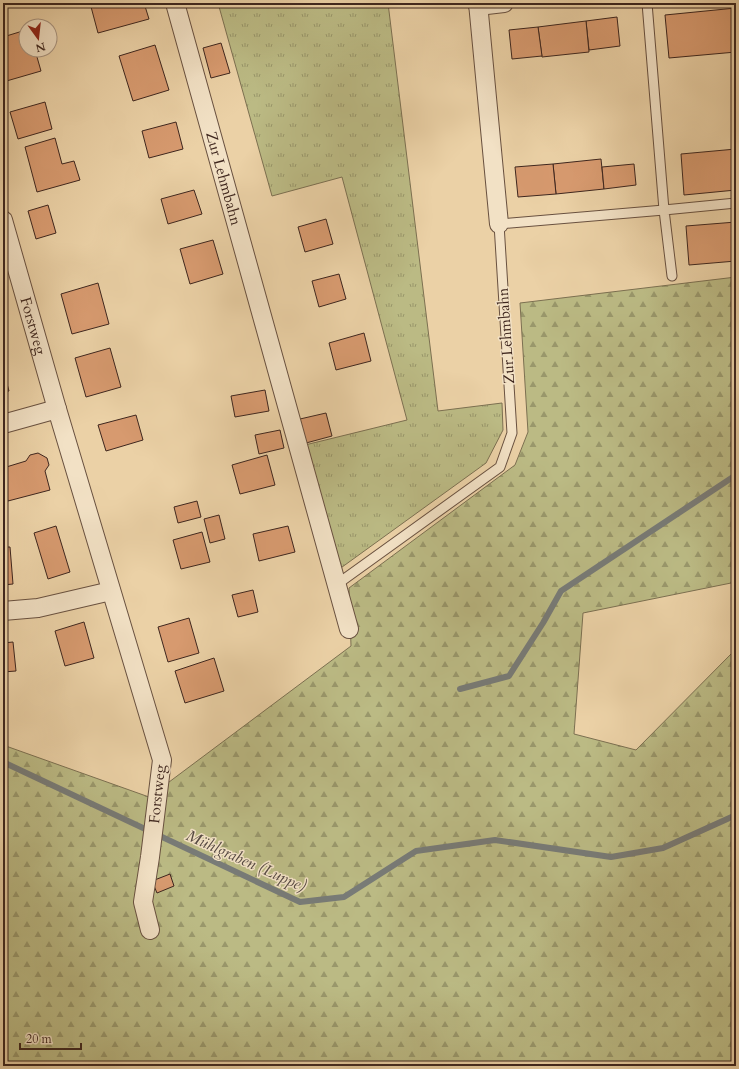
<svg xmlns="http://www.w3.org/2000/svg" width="739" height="1069" font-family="Cardo,serif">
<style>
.grass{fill:url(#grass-tufts);stroke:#7c7051}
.forest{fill:url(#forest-firs);stroke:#7c7051}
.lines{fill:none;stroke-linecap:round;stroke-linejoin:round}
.stream{stroke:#787b77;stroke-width:6}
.building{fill:#d79a6f;stroke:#3e261e}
.service-casing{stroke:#695140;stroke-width:11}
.minor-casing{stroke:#695140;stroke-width:20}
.service{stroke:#f2e1c5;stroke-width:9}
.minor{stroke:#f2e1c5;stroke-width:18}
.labels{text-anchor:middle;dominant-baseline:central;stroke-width:3;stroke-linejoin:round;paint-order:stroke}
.street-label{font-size:15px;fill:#3e261e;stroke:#f2e1c5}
.water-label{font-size:16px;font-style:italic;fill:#564a43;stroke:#f2e1c5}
</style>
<defs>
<pattern id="grass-tufts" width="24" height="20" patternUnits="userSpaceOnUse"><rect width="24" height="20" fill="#bbba84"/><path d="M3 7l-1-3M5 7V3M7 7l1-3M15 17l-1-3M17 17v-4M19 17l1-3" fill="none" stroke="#99976b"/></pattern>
<pattern id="forest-firs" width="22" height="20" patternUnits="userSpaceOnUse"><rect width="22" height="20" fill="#bbba84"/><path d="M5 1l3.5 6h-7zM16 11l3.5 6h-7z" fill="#99976b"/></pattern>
</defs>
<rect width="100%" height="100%" fill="#ebd1a6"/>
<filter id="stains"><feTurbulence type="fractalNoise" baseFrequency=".005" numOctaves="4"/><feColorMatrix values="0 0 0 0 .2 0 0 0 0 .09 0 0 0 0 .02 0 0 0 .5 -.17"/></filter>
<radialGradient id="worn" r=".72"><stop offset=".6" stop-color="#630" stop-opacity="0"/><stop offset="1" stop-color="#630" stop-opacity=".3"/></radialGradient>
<polygon class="grass" points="218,3 388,3 438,411 502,403 503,430 486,463 338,570 305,445 407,420 342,177 272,196"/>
<polygon class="forest" points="736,277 736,582 583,613 574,734 636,750 732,653 736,652 736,1066 3,1066 3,745 149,797 351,646 349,588 515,465 528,432 520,303"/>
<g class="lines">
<g class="stream">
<polyline points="460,689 509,676 543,623 561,591 736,475"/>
<polyline points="3,762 300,902 344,897 416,851 495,840 611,857 663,848 736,815"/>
</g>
</g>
<g class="building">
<polygon points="90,3 144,3 149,19 98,33"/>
<polygon points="736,8 736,52 669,58 665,15"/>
<polygon points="617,17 620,46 589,50 586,21"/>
<polygon points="586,21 589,52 542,57 538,27"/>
<polygon points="538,27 542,56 512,59 509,30"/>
<polygon points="26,30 26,50 35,50 41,71 3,82 3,37"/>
<polygon points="221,43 230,73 211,78 203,48"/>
<polygon points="155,45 169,90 133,101 119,56"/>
<polygon points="45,102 52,129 18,139 10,112"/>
<polygon points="176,122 183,149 149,158 142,131"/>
<polygon points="55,138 62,164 74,161 80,180 37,192 25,147"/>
<polygon points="736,149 736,190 684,195 681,154"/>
<polygon points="601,159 604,189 556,194 553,164"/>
<polygon points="553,164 556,194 518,197 515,167"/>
<polygon points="634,164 636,185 604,189 602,167"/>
<polygon points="194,190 202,214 168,224 161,199"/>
<polygon points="48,205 56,233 36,239 28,211"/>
<polygon points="326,219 333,244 305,252 298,227"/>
<polygon points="736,222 736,261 689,265 686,226"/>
<polygon points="213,240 223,274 190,284 180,249"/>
<polygon points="339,274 346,299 319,307 312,281"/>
<polygon points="98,283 109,324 72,334 61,294"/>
<polygon points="364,333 371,361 336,370 329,343"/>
<polygon points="110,348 121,387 86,397 75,358"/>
<polygon points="3,369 9,391 3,392"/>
<polygon points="265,390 269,411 235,417 231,396"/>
<polygon points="326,413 332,436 306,443 300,419"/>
<polygon points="136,415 143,440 106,451 98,425"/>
<polygon points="280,430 284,448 259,454 255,435"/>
<polygon points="38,453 47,458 49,465 45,471 50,490 8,501 3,483 3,468 26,461 30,455"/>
<polygon points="267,455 275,485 240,494 232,465"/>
<polygon points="197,501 201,517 178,523 174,507"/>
<polygon points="219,515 225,539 210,543 204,519"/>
<polygon points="56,526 70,572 48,579 34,533"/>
<polygon points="288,526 295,552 259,561 253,534"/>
<polygon points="202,532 210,562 181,569 173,540"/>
<polygon points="3,547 10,547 13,584 3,585"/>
<polygon points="253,590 258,612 238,617 232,595"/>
<polygon points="189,618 199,653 168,662 158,627"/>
<polygon points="84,622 94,658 65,666 55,631"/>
<polygon points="13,642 16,671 3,672 3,643"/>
<polygon points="214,658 224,691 185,703 175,671"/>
<polygon points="170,874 174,886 157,893 152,881"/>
</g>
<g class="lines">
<defs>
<g id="service">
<polyline points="672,276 664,210 736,203"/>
<polyline points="336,585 500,467 512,433 499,224 664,210 647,3"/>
</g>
<g id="minor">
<path id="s1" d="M175,3l174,626"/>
<polyline points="478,3 499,224"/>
<polyline points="478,6 504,3"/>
<path id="s2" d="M3,220l54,189 105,351 -12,97 -7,45 7,28"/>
<polyline points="3,424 57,409"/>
<polyline points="3,611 38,608 111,591"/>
</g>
</defs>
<use href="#service" class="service-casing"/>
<use href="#minor" class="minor-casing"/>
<use href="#service" class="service"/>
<use href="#minor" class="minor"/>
</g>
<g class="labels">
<g class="street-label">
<text stroke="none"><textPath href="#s1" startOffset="182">Zur Lehmbahn</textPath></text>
<text stroke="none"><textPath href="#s2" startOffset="110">Forstweg</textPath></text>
<text transform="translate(506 336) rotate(-94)">Zur Lehmbahn</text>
<text transform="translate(157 794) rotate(-84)">Forstweg</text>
</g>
<g class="water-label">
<text transform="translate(246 861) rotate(24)">Mühlgraben (Luppe)</text>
</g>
</g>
<rect width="739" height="1069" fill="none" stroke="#ebd1a6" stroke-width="16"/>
<rect x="4" y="4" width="731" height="1061" fill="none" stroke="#3e261e" stroke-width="2"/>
<rect x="8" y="8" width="723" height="1053" fill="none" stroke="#3e261e"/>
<g transform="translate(38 38) rotate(165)"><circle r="19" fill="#f2e1c5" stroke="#aa9682"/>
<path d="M0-3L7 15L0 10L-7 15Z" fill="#8f2418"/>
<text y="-6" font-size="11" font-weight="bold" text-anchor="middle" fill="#3e261e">N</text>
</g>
<path d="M20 1043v6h61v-6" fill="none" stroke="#3e261e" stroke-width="2"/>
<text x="26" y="1043" font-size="12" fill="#3e261e" stroke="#f2e1c5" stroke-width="3" paint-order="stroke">20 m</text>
<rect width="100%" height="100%" filter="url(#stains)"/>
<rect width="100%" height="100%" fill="url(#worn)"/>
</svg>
